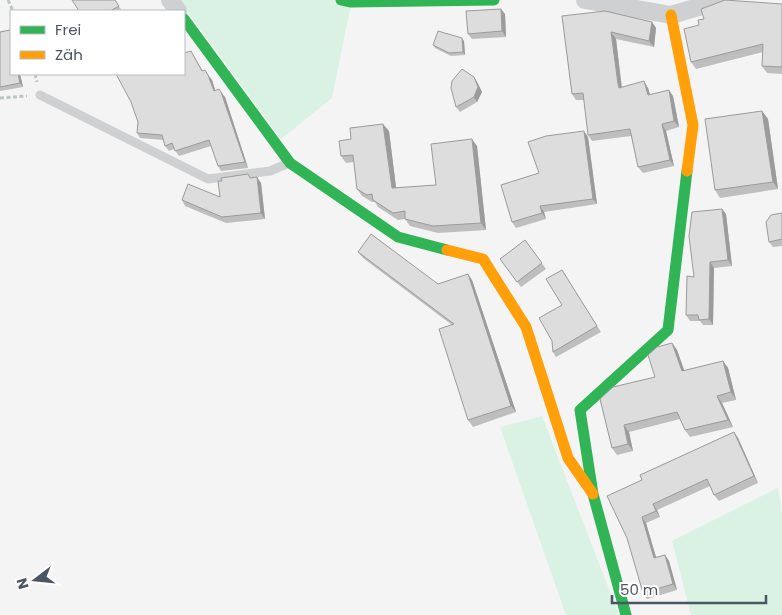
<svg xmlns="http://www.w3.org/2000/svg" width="782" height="615" font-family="Poppins,sans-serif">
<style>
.green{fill:#d9f2e3}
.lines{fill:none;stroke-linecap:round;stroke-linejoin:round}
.path{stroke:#bcc7c4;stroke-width:3;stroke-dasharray:4 2.5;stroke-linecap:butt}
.lane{stroke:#ced0d2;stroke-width:9}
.street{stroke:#ced0d2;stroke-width:18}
.fast{stroke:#30b455;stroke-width:11}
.slow{stroke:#ff9f0a;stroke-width:11}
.wall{fill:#bebebf}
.shaded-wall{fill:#9b9b9b}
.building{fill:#ddddde;stroke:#9b9b9b}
</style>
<rect width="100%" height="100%" fill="#f4f4f4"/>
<g class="green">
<polygon points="182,0 352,0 332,98 281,139 181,3"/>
<polygon points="542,416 619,615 566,615 500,427"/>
<polygon points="778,488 782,514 782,615 691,615 672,541"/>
</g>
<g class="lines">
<g class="path">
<polyline points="8,0 13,11"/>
<polyline points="35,74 37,82"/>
<polyline points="0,98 27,96"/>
</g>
<polyline class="lane" points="40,95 208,179 270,171 289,163"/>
<g class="street">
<polyline points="170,0 178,11"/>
<polyline points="585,0 671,15 722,0"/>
</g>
<g class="fast">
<polyline points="341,0 350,2 494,0"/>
<polyline points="184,19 290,163 398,237 447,250"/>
<polyline points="626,615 593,494 580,410 668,330 687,171"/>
</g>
<g class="slow">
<polyline points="671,15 693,125 687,171"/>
<polyline points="447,250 483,259 526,327 568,458 593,494"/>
</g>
</g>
<g class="wall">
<polygon points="115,0 122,11 79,11"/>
<polygon points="782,4 782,74 767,73 762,66 763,52 696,69 691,62 699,25"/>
<polygon points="505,14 506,37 472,39 468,34"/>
<polygon points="562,16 652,22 656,28 654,47 616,39 622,87 648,88 650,95 673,96 679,127 666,131 674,166 643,173 638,167 631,136 592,141 588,135 584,100 576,100 572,94"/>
<polygon points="10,30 11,31 11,74 20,74 23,87 0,91 0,32"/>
<polygon points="464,41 465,55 451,56 435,48 433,45"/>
<polygon points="194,56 203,71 212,80 215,90 225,97 248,168 221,171 218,166 211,146 179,156 174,149 169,151 165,146 163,140 140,138 137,133 138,122 131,102"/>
<polygon points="474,77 477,82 482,92 477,102 460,112 456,107"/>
<polygon points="762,111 768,119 778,189 720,198 715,190"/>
<polygon points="389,131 396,188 436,185 477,146 486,230 438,233 410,226 405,219 398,220 378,207 375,202 372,202 362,196 357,189 354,162 346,163 341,156 351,139"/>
<polygon points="588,137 597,204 544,212 546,219 516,228 512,222 539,173"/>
<polygon points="251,178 261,183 265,219 226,223 185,206 182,200 220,197"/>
<polygon points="722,209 726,214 732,266 714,268 713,325 703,325 700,321 690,321 686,315 694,277"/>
<polygon points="782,213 782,246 773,247 769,242"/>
<polygon points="525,240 546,269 521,287 500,259"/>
<polygon points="358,252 438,284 472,280 516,412 473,427 468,420 452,325 363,258"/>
<polygon points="562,270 601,332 556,357 553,352 562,305"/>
<polygon points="672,343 677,350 684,371 723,361 728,368 736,400 722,403 733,427 690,437 685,430 680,419 629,432 633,451 617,455 612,448 600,399 655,377"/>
<polygon points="734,432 738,438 758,483 719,501 714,495 710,486 657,510 660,517 646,523 656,557 665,555 669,561 677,590 647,599 643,593 642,480"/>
</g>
<g class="shaded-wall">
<polygon points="501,9 505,14 506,37 502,31"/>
<polygon points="652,22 656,28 654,47 649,41"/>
<polygon points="611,32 616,39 622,91 619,88"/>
<polygon points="462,38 464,41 465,55 463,52"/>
<polygon points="18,74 20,74 23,87 20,83"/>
<polygon points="208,75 212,80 217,96 214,91"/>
<polygon points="474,77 477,82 482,92 477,102 474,97"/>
<polygon points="644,81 648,88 652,102 648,95"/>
<polygon points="669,90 673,96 679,127 674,121"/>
<polygon points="221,92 225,97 248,168 245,162"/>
<polygon points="762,111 768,119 778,189 773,182"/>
<polygon points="383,124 389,131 397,195 392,188"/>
<polygon points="662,124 666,131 674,166 670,160"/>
<polygon points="584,131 588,137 597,204 593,199"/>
<polygon points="472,139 477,146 486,230 481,223"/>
<polygon points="257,177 261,183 265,219 261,213"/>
<polygon points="540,206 544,212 546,219 542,213"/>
<polygon points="722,209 726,214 732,266 728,260"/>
<polygon points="710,262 714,268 713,325 709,319"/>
<polygon points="468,274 472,280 516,412 511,406"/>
<polygon points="672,343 677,350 687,378 682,371"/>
<polygon points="723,361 728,368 736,400 731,392"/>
<polygon points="717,396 722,403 733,427 728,420"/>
<polygon points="624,425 629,432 633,451 628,444"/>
<polygon points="734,432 738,438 758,483 754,476"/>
<polygon points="653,504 657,510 660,517 656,511"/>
<polygon points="642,517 646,523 658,564 654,558"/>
<polygon points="665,555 669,561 677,590 673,584"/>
</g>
<g class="building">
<polygon points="72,0 115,0 119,6 110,11 79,11"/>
<polygon points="725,0 782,4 782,67 762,66 763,44 691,62 684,29 699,25 698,20 704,19 701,9"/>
<polygon points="501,9 502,31 468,34 466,11"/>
<polygon points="605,11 652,22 649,41 611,32 618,84 619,88 644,81 648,95 669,90 674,121 662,124 670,160 638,167 630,129 588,135 583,93 572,94 562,16"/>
<polygon points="10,30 11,36 11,74 18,74 20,83 0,87 0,32"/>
<polygon points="438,31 462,38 463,52 449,53 433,45"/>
<polygon points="191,51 202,71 205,70 208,75 214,91 219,89 221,92 245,162 218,166 209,140 175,151 172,143 165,146 162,135 137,133 138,122 131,102 116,74 184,74 184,53"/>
<polygon points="462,69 474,77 478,87 474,97 456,107 451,88 452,81"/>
<polygon points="762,111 773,182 715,190 705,119"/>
<polygon points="383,124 392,188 436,185 431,144 472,139 481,223 433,226 405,219 405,211 393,213 373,200 372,194 367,195 357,189 353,155 341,156 339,141 351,139 350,128"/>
<polygon points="584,131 593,199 540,206 542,213 512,222 501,185 539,173 528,142 546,136"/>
<polygon points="248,174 250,178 257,177 261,213 222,217 182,200 188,184 220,197 218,181 222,181 221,178"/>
<polygon points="722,209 728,260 710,262 709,319 699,320 698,315 686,315 687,276 694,277 689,236 692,212"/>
<polygon points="782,213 782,239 769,242 766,222 771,215"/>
<polygon points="371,234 438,284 468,274 511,406 468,420 439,329 454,324 358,252"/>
<polygon points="525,240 542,263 517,282 500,259"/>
<polygon points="562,270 597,326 553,352 552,341 539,318 562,305 546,279"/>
<polygon points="672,343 682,371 723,361 731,392 717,396 728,420 685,430 677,412 624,425 628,444 612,448 600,399 613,387 655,377 648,355 657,347"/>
<polygon points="734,432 754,476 714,495 707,479 653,504 656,511 642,517 654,558 665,555 673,584 643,593 627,538 607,496 642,480 640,475"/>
</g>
<rect x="10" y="10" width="175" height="65" fill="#ffffff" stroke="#b7bbc0"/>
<rect x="20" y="26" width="25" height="8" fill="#30b455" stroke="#b7bbc0"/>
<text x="55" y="35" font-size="15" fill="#4a5661">Frei</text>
<rect x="20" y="51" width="25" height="8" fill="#ff9f0a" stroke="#b7bbc0"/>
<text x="55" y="60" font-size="15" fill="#4a5661">Zäh</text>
<g transform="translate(35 580) rotate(254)" stroke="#ffffff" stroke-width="4" paint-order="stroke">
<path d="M0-4L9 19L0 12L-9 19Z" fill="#4a5661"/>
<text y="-8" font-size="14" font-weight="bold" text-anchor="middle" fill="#4a5661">N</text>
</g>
<path d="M612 595v8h154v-8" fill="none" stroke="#4a5661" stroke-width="2.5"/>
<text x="620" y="595" font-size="15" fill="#4a5661" stroke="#ffffff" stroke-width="4" paint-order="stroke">50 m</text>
</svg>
